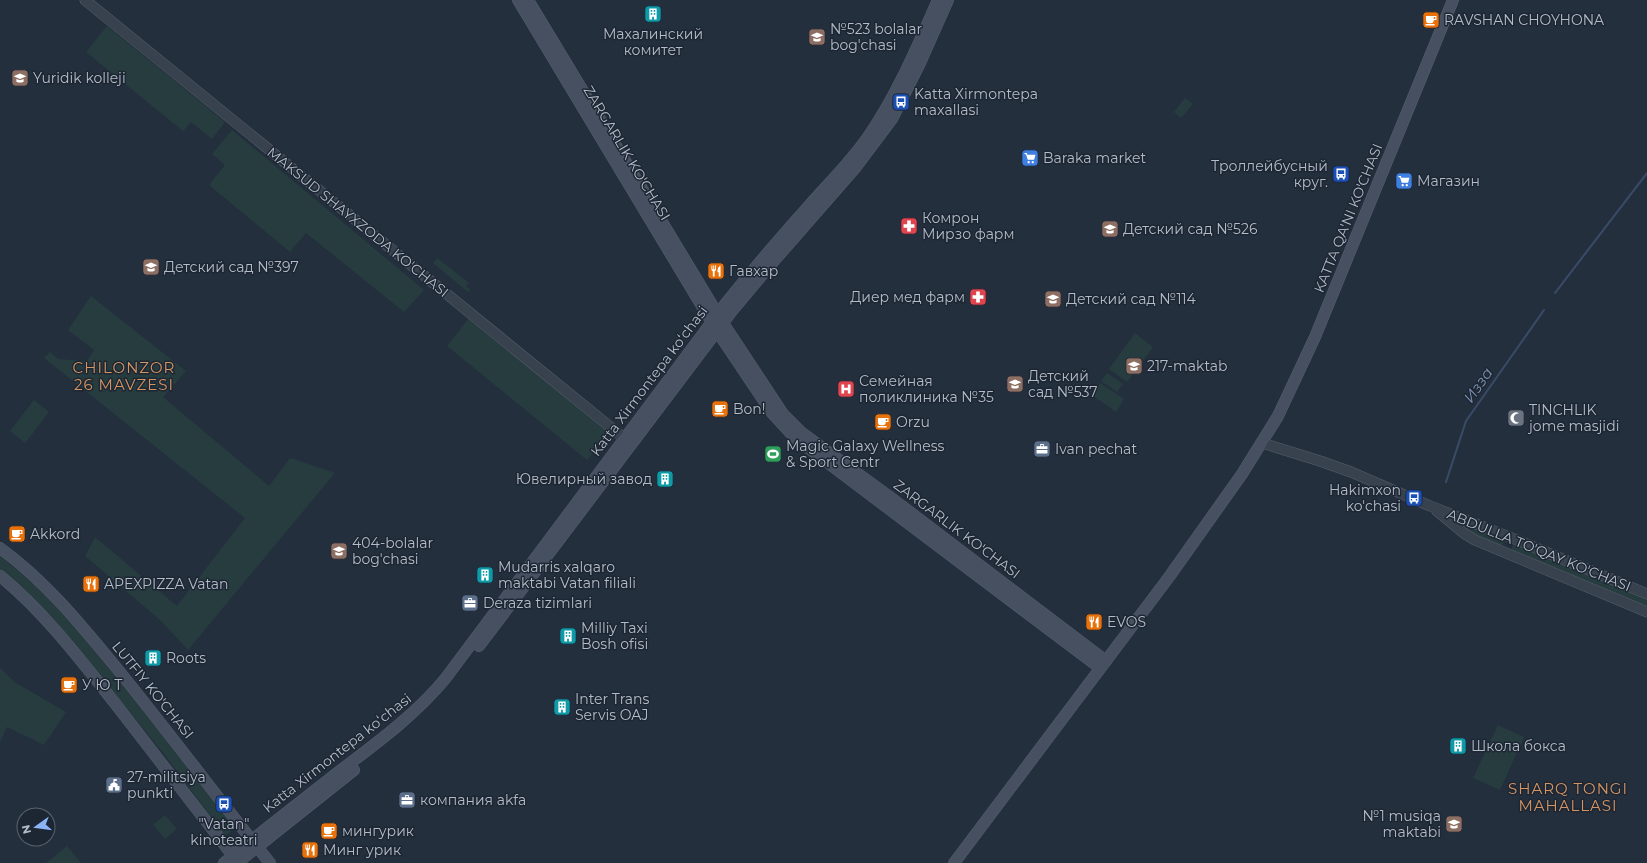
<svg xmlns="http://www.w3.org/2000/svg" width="1647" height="863" font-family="Montserrat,sans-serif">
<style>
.green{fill:#263c3f}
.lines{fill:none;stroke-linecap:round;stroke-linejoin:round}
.stream{stroke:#394c67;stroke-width:2}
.tertiary-casing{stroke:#565f6c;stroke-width:11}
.secondary-casing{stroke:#565f6c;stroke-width:12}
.tertiary{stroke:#38414e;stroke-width:10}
.secondary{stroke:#465061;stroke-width:11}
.labels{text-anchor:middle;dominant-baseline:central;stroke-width:3;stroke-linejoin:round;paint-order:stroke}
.poi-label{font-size:14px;fill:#b4bcc9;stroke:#1d2633;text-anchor:start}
.street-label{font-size:14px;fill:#b4bcc9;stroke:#1d2633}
.neighbourhood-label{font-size:15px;letter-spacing:1px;fill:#d59563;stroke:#1d2633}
.water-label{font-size:15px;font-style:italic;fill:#7c92b1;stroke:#1d2633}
</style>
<rect width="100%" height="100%" fill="#242f3e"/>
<g class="green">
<polygon points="107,26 225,122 212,139 191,122 183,131 86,52"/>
<polygon points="1185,98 1193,104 1181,118 1174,112"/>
<polygon points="232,130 424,290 404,312 306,233 290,252 209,185 225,165 212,154"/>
<polygon points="437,258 469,283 466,286 470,290 468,292 433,263"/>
<polygon points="91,296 186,371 163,397 269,486 290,458 335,473 188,650 161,621 85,556 95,537 177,606 245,518 44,358 50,352 58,359 85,361 89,358 94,350 68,330"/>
<polygon points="469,318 609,433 587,460 447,346"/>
<polygon points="1135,333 1153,347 1127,382 1109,369"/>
<polygon points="1107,373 1123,384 1117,392 1101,381"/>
<polygon points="1100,383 1124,399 1116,412 1092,395"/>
<polygon points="34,400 49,412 25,443 10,431"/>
<polygon points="1455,519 1505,540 1502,547 1478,537"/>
<polygon points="1515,544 1647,599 1647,607 1512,552 1512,547"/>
<polygon points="0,556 32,582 60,608 237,827 225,836 164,754 50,615 0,570"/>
<polygon points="0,668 16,683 66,712 44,745 7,727 0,742"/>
<polygon points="1498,725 1524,737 1500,790 1473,778"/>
<polygon points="165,815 177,829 165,839 153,825"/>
<polygon points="67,846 81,863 46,863"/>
</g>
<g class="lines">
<g class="stream">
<polyline points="1555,293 1647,173"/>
<polyline points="1446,482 1466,421 1544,310"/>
</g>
<defs>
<g id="tertiary">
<polyline points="85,0 630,443"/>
<polyline points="1262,443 1320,461 1351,472 1430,506 1512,538 1647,594"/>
<polyline points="1437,511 1465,534 1475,540 1647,612"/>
</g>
<g id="secondary">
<polyline points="518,0 717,331 772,413 795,438 1100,668"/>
<polyline points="528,0 723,323 783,414 801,432 890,497 1106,661"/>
<path d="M0,548c43,31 77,72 110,112 55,67 106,136 160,203"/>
<path d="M0,576c44,36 79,82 114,126 41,53 82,106 123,159"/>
<polyline points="479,646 732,311 773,262 856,167 892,119 920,63 948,0"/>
<path d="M224,863c38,-32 78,-62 117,-93 37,-28 74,-55 104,-91l281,-376c26,-32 53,-64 81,-95 20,-23 43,-45 61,-71 29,-42 49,-90 70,-137"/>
<polyline points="237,863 354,770"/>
<polyline points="954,863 1169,577 1242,474 1278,416 1315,337 1453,0"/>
</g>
</defs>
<use href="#tertiary" class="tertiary-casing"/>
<use href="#secondary" class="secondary-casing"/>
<use href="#tertiary" class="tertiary"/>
<use href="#secondary" class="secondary"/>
</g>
<defs>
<symbol id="building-square" viewBox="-11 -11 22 22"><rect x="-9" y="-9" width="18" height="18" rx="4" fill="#0f9aa8" stroke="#1d2633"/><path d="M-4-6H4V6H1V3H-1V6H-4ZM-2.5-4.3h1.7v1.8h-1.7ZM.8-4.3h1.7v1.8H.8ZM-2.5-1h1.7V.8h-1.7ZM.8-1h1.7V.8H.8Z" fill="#fff"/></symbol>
<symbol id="cafe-square" viewBox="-11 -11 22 22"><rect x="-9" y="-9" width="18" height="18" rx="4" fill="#e8710a" stroke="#1d2633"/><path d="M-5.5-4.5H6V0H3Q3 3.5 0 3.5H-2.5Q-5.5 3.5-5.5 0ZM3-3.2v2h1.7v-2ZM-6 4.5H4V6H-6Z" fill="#fff"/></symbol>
<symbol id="school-square" viewBox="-11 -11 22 22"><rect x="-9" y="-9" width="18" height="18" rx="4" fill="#8d6e63" stroke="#1d2633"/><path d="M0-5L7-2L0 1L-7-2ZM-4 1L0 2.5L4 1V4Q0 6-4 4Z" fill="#fff"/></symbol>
<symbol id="university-square" viewBox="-11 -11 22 22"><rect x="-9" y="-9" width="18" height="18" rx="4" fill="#8d6e63" stroke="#1d2633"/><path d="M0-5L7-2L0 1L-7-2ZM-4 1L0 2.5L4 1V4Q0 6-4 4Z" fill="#fff"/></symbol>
<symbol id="bus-square" viewBox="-11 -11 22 22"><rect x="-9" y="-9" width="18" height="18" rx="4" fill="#1a4fb4" stroke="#1d2633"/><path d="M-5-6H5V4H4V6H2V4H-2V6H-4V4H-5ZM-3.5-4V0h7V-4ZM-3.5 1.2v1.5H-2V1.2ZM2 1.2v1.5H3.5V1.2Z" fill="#fff"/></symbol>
<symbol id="supermarket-square" viewBox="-11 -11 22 22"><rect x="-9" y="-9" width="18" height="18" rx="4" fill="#3f7fe0" stroke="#1d2633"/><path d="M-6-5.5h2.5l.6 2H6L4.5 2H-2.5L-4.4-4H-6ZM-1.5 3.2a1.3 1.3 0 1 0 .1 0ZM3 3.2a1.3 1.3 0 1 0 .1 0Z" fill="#fff"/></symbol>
<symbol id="pharmacy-square" viewBox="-11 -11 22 22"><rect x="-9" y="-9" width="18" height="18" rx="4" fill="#e0444e" stroke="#1d2633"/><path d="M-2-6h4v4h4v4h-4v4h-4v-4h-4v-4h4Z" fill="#fff"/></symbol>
<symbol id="restaurant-square" viewBox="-11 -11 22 22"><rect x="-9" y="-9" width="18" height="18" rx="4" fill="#e8710a" stroke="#1d2633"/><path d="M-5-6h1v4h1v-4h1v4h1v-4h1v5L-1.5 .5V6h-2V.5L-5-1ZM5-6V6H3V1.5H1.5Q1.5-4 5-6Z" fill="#fff"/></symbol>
<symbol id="hospital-square" viewBox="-11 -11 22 22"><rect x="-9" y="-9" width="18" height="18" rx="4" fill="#e0444e" stroke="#1d2633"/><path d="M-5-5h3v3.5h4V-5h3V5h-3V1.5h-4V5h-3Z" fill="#fff"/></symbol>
<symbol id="mosque-square" viewBox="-11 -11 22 22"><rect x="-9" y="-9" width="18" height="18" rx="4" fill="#6b7280" stroke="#1d2633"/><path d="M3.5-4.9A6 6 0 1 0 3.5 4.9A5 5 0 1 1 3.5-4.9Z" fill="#fff"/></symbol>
<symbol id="office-square" viewBox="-11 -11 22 22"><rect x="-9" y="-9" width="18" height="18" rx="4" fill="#5c6f8a" stroke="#1d2633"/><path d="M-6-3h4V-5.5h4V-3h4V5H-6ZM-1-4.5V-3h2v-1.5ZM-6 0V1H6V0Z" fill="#fff"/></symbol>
<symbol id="stadium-square" viewBox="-11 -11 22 22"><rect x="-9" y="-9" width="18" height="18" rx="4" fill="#2e9e5b" stroke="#1d2633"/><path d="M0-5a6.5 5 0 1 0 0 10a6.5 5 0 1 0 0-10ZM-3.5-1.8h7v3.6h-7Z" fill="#fff"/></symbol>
<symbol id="civic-square" viewBox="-11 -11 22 22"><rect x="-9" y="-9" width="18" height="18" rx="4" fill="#5c6f8a" stroke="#1d2633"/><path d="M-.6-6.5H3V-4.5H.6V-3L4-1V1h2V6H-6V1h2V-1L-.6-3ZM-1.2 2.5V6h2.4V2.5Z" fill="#fff"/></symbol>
</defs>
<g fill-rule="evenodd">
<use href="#building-square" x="643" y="4" width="20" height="20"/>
<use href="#cafe-square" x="1421" y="10" width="20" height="20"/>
<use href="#school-square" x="807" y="27" width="20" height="20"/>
<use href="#university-square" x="10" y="68" width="20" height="20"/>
<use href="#bus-square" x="891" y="92" width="20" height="20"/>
<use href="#supermarket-square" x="1020" y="148" width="20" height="20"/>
<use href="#bus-square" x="1331" y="164" width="20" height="20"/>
<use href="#supermarket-square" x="1394" y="171" width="20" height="20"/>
<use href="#pharmacy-square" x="899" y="216" width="20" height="20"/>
<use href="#school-square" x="1100" y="219" width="20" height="20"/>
<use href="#school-square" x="141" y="257" width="20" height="20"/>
<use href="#restaurant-square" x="706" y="261" width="20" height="20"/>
<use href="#pharmacy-square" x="968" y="287" width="20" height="20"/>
<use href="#school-square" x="1043" y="289" width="20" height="20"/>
<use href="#school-square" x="1124" y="356" width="20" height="20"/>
<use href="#school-square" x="1005" y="374" width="20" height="20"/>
<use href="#hospital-square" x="836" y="379" width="20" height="20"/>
<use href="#cafe-square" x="710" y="399" width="20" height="20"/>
<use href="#mosque-square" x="1506" y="408" width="20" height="20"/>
<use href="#cafe-square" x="873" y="412" width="20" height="20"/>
<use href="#office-square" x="1032" y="439" width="20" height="20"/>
<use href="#stadium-square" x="763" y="444" width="20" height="20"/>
<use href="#building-square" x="655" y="469" width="20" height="20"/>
<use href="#bus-square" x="1404" y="488" width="20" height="20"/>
<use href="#cafe-square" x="7" y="524" width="20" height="20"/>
<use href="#school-square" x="329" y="541" width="20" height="20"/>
<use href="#building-square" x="475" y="565" width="20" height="20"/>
<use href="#restaurant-square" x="81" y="574" width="20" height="20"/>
<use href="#office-square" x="460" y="593" width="20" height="20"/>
<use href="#restaurant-square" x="1084" y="612" width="20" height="20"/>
<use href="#building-square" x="558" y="626" width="20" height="20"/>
<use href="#building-square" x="143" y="648" width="20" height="20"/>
<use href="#cafe-square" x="59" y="675" width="20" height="20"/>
<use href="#building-square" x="552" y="697" width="20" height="20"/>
<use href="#building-square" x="1448" y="736" width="20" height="20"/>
<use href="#civic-square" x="104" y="775" width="20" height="20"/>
<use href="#office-square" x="397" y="790" width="20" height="20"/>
<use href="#bus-square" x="214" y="794" width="20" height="20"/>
<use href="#school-square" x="1444" y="814" width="20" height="20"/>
<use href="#cafe-square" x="319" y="821" width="20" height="20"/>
<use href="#restaurant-square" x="300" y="840" width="20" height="20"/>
</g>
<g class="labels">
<g class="poi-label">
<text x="1444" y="20">RAVSHAN CHOYHONA</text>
<text x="830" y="29">№523 bolalar<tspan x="830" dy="16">bog'chasi</tspan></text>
<text x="653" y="34" text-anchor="middle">Махалинский<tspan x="653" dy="16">комитет</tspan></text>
<text x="33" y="78">Yuridik kolleji</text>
<text x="914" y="94">Katta Xirmontepa<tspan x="914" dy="16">maxallasi</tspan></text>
<text x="1043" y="158">Baraka market</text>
<text x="1328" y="166" text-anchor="end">Троллейбусный<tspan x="1328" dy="16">круг.</tspan></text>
<text x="1417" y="181">Магазин</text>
<text x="922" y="218">Комрон<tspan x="922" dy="16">Мирзо фарм</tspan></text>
<text x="1123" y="229">Детский сад №526</text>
<text x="164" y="267">Детский сад №397</text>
<text x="729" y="271">Гавхар</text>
<text x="965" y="297" text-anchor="end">Диер мед фарм</text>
<text x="1066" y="299">Детский сад №114</text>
<text x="1147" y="366">217-maktab</text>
<text x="1028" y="376">Детский<tspan x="1028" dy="16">сад №537</tspan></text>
<text x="859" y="381">Семейная<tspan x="859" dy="16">поликлиника №35</tspan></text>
<text x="733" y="409">Bon!</text>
<text x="1529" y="410">TINCHLIK<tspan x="1529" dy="16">jome masjidi</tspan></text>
<text x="896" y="422">Orzu</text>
<text x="786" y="446">Magic Galaxy Wellness<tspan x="786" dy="16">&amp; Sport Centr</tspan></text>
<text x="1055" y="449">Ivan pechat</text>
<text x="652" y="479" text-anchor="end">Ювелирный завод</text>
<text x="1401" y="490" text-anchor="end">Hakimxon<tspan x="1401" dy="16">ko'chasi</tspan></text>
<text x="30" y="534">Akkord</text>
<text x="352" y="543">404-bolalar<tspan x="352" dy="16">bog'chasi</tspan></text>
<text x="498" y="567">Mudarris xalqaro<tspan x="498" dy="16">maktabi Vatan filiali</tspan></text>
<text x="104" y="584">APEXPIZZA Vatan</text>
<text x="483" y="603">Deraza tizimlari</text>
<text x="1107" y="622">EVOS</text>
<text x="581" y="628">Milliy Taxi<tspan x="581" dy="16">Bosh ofisi</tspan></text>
<text x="166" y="658">Roots</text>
<text x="82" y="685">У Ю Т</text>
<text x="575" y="699">Inter Trans<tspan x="575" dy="16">Servis OAJ</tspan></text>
<text x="1471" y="746">Школа бокса</text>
<text x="127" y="777">27-militsiya<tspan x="127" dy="16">punkti</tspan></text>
<text x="420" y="800">компания akfa</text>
<text x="1441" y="816" text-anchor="end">№1 musiqa<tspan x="1441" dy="16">maktabi</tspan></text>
<text x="224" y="824" text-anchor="middle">"Vatan"<tspan x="224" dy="16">kinoteatri</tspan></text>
<text x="342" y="831">мингурик</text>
<text x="323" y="850">Минг урик</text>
</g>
<g class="street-label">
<text transform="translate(627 153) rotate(59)">ZARGARLIK KO'CHASI</text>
<text transform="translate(1348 218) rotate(-68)">KATTA QA'NI KO'CHASI</text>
<text transform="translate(358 222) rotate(39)">MAKSUD SHAYXZODA KO'CHASI</text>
<text transform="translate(649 381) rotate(-53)">Katta Xirmontepa koʻchasi</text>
<text transform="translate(957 529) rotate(37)">ZARGARLIK KO'CHASI</text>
<text transform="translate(1539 550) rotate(22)">ABDULLA TO'QAY KO'CHASI</text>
<text transform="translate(153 690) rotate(51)">LUTFIY KO'CHASI</text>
<text transform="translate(337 753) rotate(-38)">Katta Xirmontepa koʻchasi</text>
</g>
<g class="neighbourhood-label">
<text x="124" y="367">CHILONZOR<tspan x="124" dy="17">26 MAVZESI</tspan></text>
<text x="1568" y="788">SHARQ TONGI<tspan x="1568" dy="17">MAHALLASI</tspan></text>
</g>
<g class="water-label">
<text transform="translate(1478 385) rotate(-55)">Изза</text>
</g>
</g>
<g transform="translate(36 827) rotate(256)"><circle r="19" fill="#1d2633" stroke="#59626f"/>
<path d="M0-3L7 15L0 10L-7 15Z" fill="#8ab4f8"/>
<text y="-6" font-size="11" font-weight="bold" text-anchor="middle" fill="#b4bcc9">N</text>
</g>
</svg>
